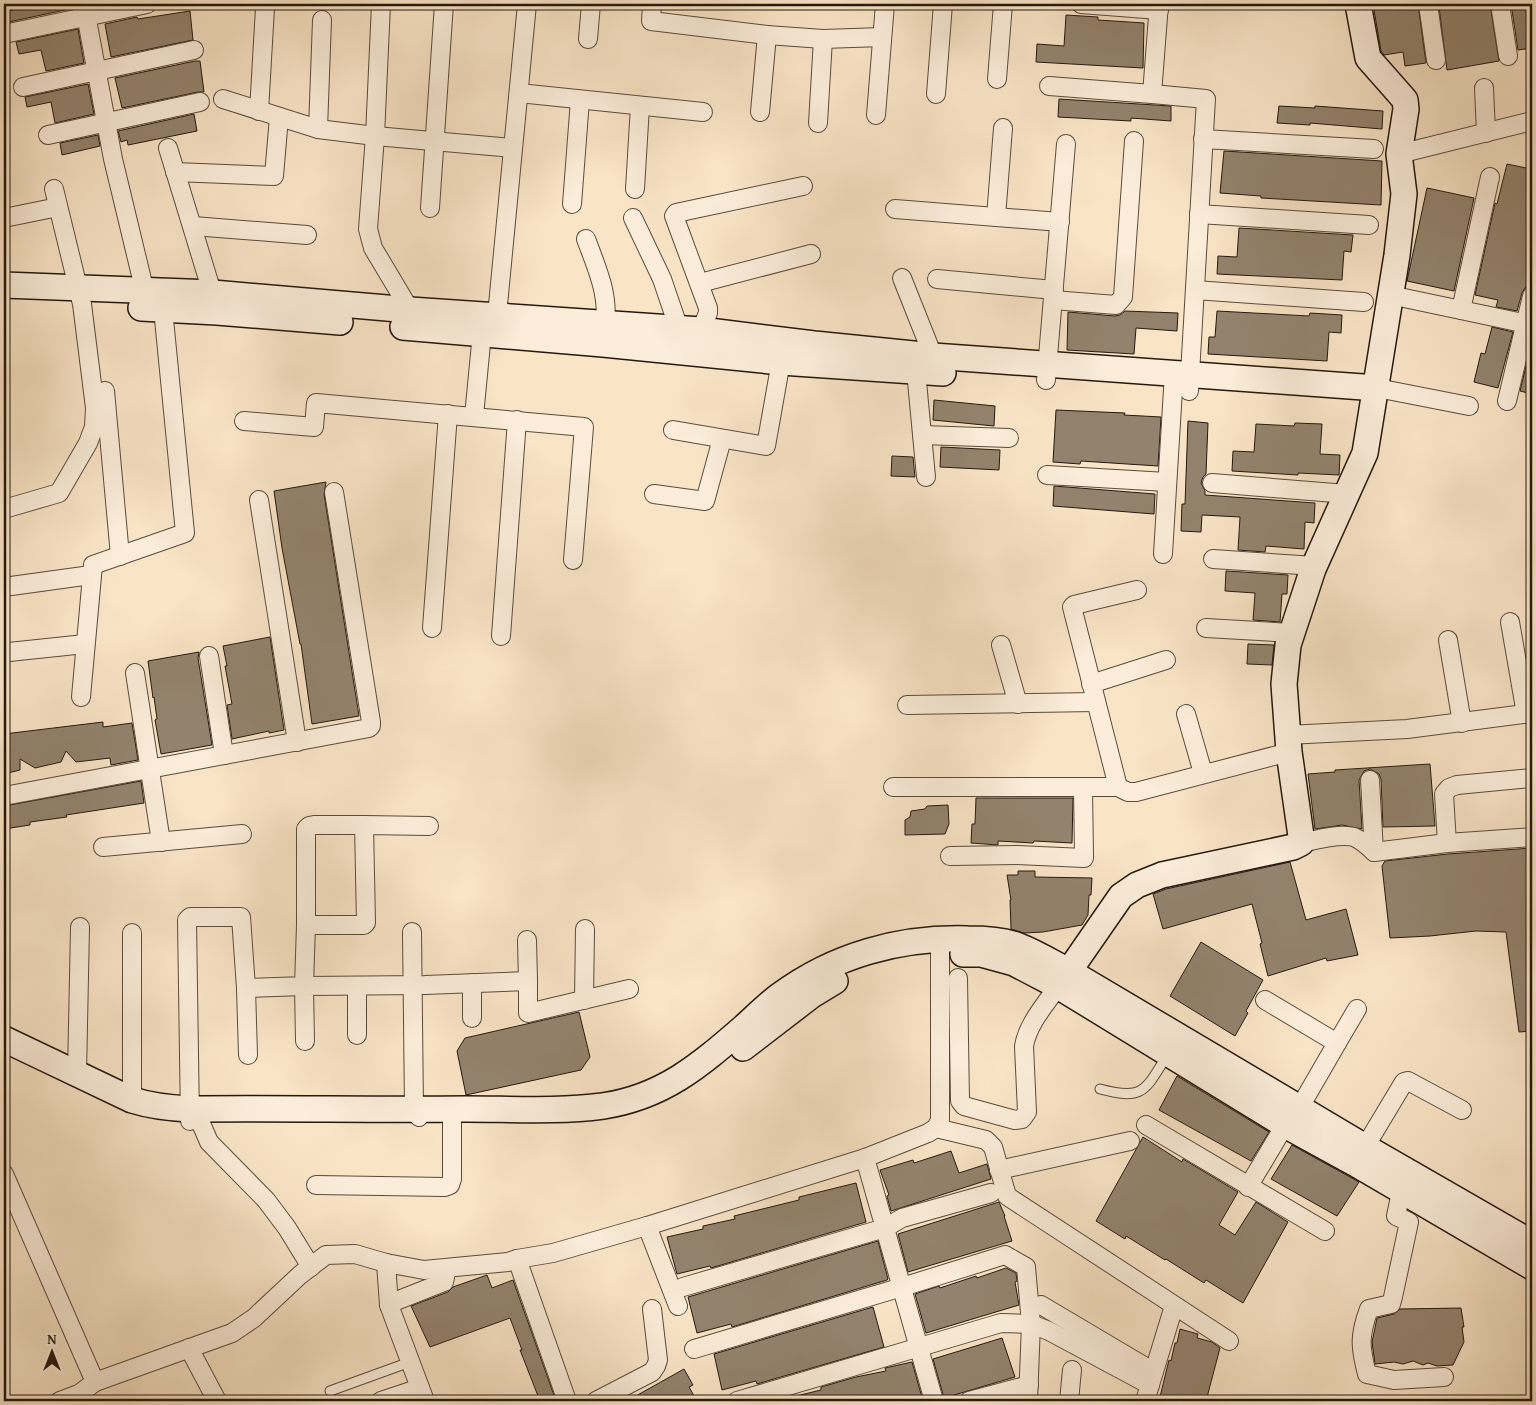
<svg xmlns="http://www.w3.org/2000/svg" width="1536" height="1405" font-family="'Gentium Book Plus',serif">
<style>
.building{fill:#93836e;stroke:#25190f}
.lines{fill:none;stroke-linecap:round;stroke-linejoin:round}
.lane-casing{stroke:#5a4c3d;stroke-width:11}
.street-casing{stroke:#5a4c3d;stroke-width:20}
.secondary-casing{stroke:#25190f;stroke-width:28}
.lane{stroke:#fbedda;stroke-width:9}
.street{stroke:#fbedda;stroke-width:18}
.secondary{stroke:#fbedda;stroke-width:25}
</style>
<rect width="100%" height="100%" fill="#f9e4c6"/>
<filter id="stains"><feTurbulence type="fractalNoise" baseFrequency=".004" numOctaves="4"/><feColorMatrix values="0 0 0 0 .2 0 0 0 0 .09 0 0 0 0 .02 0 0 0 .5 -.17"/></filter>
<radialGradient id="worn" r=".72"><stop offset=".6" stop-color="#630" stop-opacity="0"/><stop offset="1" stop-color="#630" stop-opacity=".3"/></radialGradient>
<g class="building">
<polygon points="31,4 74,4 74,8 4,23 4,12 31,5"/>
<polygon points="1373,4 1418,4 1426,63 1405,66 1403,52 1384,55 1381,51"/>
<polygon points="1463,4 1490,4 1499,61 1447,70 1439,7"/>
<polygon points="1511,4 1530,4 1532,19 1532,48 1518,50"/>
<polygon points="190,11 193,40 111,57 105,24 137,17 138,19"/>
<polygon points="1066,15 1098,17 1098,20 1144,23 1143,68 1036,62 1037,44 1064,46"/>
<polygon points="78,29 84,63 46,71 41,50 19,54 16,42"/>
<polygon points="195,61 200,61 204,92 198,92 122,108 115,78"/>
<polygon points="88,84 94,114 55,123 51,102 27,107 25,97"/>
<polygon points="1059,99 1171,106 1171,121 1131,118 1131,121 1058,117"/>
<polygon points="1279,106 1315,108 1315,106 1383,111 1382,129 1310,123 1310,125 1277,123"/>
<polygon points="194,114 197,131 128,145 127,140 121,142 118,131"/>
<polygon points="98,135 100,146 62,155 60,143"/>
<polygon points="1224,151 1382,161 1381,205 1261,198 1261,196 1220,193"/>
<polygon points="1507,164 1531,169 1530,174 1532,174 1532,286 1525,288 1522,293 1517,311 1496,307 1498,300 1475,295 1495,203 1497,204"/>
<polygon points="1427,188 1474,198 1454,291 1407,281"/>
<polygon points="1239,228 1353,235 1351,252 1344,251 1342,280 1217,274 1218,256 1237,257"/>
<polygon points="1125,311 1178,313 1177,331 1136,328 1134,354 1067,350 1068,312 1115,316 1120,315"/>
<polygon points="1217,311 1309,316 1310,313 1342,315 1341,333 1329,332 1327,361 1208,354 1209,337 1215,337"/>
<polygon points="1492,327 1513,332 1498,388 1474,382 1481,353 1485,354"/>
<polygon points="1532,341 1532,394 1520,391"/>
<polygon points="934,400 995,406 994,426 933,420"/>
<polygon points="1056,410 1125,413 1124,415 1161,417 1158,466 1081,461 1080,464 1053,462"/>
<polygon points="1188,421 1208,423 1206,474 1203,477 1201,483 1205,491 1205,495 1315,503 1314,523 1305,522 1304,549 1266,546 1265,552 1238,550 1240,517 1202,515 1201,532 1181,531 1182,504 1185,504"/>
<polygon points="1295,423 1322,424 1320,454 1340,455 1339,475 1298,473 1298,475 1232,471 1233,451 1254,452 1256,424 1294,426"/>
<polygon points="941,447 1000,450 999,470 940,467"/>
<polygon points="892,456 913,457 915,477 891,476"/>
<polygon points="326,482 324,494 359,716 312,724 301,644 300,644 282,548 274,491"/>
<polygon points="1054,486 1155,494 1154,514 1053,506"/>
<polygon points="1226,571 1288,575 1287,594 1282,594 1280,622 1253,620 1255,593 1225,591"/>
<polygon points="270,637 284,730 269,733 269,731 232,739 227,705 232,704 225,666 227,666 223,646"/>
<polygon points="1248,644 1274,645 1272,665 1247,664"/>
<polygon points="199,652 198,658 212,745 161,754 155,720 157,719 154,697 153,698 148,661"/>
<polygon points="103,722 103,727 132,723 138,760 111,765 110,758 76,762 66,751 61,762 35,768 20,759 20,770 4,774 4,734"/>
<polygon points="1430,764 1435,826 1383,827 1381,779 1379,774 1370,769 1364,771 1359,780 1362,829 1342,825 1315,829 1308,774 1335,772 1335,770"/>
<polygon points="141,781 144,803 66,815 67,817 30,822 30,825 4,829 4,806"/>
<polygon points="976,798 1073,798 1072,843 1034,841 1033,843 998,841 998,845 971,843 972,824 975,824"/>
<polygon points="948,805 949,824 945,834 905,835 905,820 910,817 911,811 925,809 927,806"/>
<polygon points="1532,848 1532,928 1530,928 1531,960 1527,960 1532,981 1532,1031 1519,1032 1506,932 1476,931 1430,936 1390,938 1382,866 1385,861 1448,854"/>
<polygon points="1290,862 1306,920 1346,909 1358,955 1327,961 1326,958 1268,976 1260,944 1262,943 1252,904 1163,929 1153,894 1166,889"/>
<polygon points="1018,871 1035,871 1035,877 1092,878 1091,895 1089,895 1088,915 1082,925 1043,932 1024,933 1011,929 1010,900 1011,900 1007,875 1018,875"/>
<polygon points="1201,942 1263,980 1246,1011 1248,1013 1235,1036 1170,996"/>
<polygon points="579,1012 590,1057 581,1070 466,1095 457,1051 465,1038"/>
<polygon points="1177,1076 1269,1132 1251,1161 1159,1110"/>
<polygon points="1143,1137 1182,1162 1183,1159 1238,1192 1219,1225 1235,1235 1256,1202 1288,1222 1243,1303 1206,1280 1204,1283 1166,1259 1165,1260 1126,1236 1125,1239 1096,1221"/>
<polygon points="1292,1145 1359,1182 1337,1216 1271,1179"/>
<polygon points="951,1151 959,1173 987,1164 991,1179 891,1211 887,1196 889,1195 880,1170 913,1160 914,1163"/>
<polygon points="856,1183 866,1222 711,1268 710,1266 677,1274 667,1237 703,1229 703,1226 735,1219 734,1216 799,1200 799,1197"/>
<polygon points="999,1202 1005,1216 1004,1216 1012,1241 908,1272 898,1234"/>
<polygon points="878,1241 888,1279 887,1280 732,1327 731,1324 697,1333 688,1297"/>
<polygon points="1006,1268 1016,1273 1017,1281 1015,1282 1019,1305 926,1333 915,1294 939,1286 940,1288 976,1276 977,1278"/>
<polygon points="487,1275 492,1288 513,1280 556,1401 540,1401 520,1350 522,1350 510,1318 430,1347 411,1306 448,1292 453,1287"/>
<polygon points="873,1307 884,1347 774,1379 757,1384 756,1381 722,1390 714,1354"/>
<polygon points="1461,1308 1464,1327 1462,1327 1464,1342 1453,1365 1437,1366 1428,1363 1423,1365 1413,1361 1403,1364 1394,1362 1375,1364 1372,1342 1377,1318 1394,1314 1400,1309"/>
<polygon points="1180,1329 1198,1334 1197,1338 1212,1342 1220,1348 1206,1401 1159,1401 1169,1360 1171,1361 1175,1343 1177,1343"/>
<polygon points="1002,1338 1015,1377 944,1398 933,1359"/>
<polygon points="912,1362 923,1401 792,1401 792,1397 821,1390 821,1387 856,1377 886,1371 885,1368"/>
<polygon points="684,1369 693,1385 689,1387 697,1401 627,1401"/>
</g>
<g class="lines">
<defs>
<g id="lane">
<path d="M1100,1089c45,12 45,1 68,-35"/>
<polyline points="330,1391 410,1362"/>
</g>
<g id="street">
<polyline points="84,4 113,159 145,292"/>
<polyline points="381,4 375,136 368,229 373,248 410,310"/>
<polyline points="652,4 651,21 767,35 823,39 882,37"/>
<polyline points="1081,4 1159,10"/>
<polyline points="1159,4 1152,94 1206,99 1189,391"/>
<polyline points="1428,4 1436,60"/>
<polyline points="1500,4 1508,56"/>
<polyline points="4,34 147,4"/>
<polyline points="588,39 591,4"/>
<polyline points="997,79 1003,4"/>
<polyline points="1049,86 1152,94"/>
<polyline points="23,87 194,50"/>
<polyline points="1484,88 1486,133"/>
<polyline points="519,93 703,112"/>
<polyline points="936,94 943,4"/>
<polyline points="223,99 318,129 375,136 513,148"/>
<polyline points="259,111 265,8"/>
<polyline points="760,112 767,35"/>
<polyline points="876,115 885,4"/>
<polyline points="818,123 823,39"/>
<polyline points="318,129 322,20"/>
<polyline points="48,135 200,102"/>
<polyline points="1203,139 1374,149"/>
<polyline points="168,148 215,302"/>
<polyline points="1399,154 1532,121"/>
<polyline points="175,172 274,176 279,117"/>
<polyline points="635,189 640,106"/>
<polyline points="572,204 580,100"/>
<polyline points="430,208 444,4"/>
<polyline points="895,209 1060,222"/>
<polyline points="1199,214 1369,225"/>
<polyline points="996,217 1003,128"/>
<polyline points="4,218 58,207"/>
<polyline points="633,218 662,279 679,329"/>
<polyline points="193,226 307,235"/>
<path d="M586,239c10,27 23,55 19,84"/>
<polyline points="902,278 933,356"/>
<polyline points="937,279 1054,290"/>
<polyline points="700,283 811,254"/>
<polyline points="1195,290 1364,302"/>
<polyline points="1390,295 1532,325"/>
<polyline points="1053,300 1116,305 1123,297 1134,141"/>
<polyline points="1461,310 1490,177"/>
<polyline points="701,330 708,313 708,308 674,216 676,213 803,186"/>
<polyline points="916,371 926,477"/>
<polyline points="1046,380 1066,144"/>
<polyline points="1377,388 1469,406"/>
<polyline points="105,391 120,556"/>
<polyline points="1507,401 1532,296"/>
<polyline points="474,416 482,333 497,315 527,4"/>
<polyline points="244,421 314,427 316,403 584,427 573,560"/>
<polyline points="673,430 766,446 783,350"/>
<polyline points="922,435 1009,438"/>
<polyline points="1047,475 1167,482"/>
<polyline points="1212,483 1347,494"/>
<polyline points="654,494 705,501 722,439"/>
<polyline points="259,500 297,742"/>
<polyline points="4,509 59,493 88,443 94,427 95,408 82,304 54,189"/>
<polyline points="1163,554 1174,373"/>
<polyline points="1213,559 1315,566"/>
<polyline points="4,587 91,575"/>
<polyline points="1137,590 1074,605 1072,607 1118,787 1128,792 1136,792 1289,752"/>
<polyline points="1510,622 1526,714"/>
<polyline points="432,628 448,414"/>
<polyline points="1206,628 1292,633"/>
<polyline points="501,636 517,420"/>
<polyline points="1448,640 1462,723"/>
<polyline points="1001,645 1018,704"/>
<polyline points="9,652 85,644"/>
<polyline points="209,656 224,755"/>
<polyline points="135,673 161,842"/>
<polyline points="1091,684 1166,660"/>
<polyline points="81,697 93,565 185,533 163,309"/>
<polyline points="907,705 1096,702"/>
<polyline points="1186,714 1203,773"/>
<polyline points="1287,735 1407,729 1532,713"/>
<polyline points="1370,780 1374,852"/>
<polyline points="893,787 1118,787"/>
<polyline points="4,796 369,728 371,726 371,722 334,492"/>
<path d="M1301,843c14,-3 39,-10 53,-6 7,3 14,9 20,15l73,-9 85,-6"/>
<polyline points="1447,843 1444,794 1449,788 1457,785 1532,778"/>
<polyline points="103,847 242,834"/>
<polyline points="950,856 1017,855 1084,858 1083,787"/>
<polyline points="306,925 306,829 309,826 314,825 364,825"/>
<polyline points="412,932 414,1109 419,1117"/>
<polyline points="132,933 132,1100"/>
<polyline points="527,940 528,981"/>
<path d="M958,978l2,123 4,5 51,14 7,-1 5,-7 -3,-66c4,-23 22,-42 34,-60"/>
<polyline points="472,983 472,1018"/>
<polyline points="357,986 357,1035"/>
<polyline points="246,988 248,1055"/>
<polyline points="584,1000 585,929"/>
<polyline points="1265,1000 1337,1043 1357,1009"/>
<polyline points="305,1041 304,986 425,985 528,981 528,1013 629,989"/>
<polyline points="77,1074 80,927"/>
<polyline points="190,1121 187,920 190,917 241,917 246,988 304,986 306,925 364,925 366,923 364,825 429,826"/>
<polyline points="200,1121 209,1142 266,1200 287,1228 311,1267"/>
<polyline points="1146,1125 1325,1231"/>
<polyline points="936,1128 986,1140 993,1147 1007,1196 1229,1341"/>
<polyline points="1365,1147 1404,1082 1408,1081 1462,1110"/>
<polyline points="865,1158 934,1401"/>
<polyline points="999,1170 1130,1141"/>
<polyline points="4,1174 95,1382 232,1333 254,1318 300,1275 326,1255 355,1254 386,1263 424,1270 508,1262 517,1259 553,1253 647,1226 865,1158 928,1133 936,1128 940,1120 940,938"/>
<path d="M1406,1181l-5,11 -5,24 13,6 -16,75 -2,7 -22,5c-10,27 -9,38 -2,65l27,6 50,-3"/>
<polyline points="316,1185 445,1187 450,1185 452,1179 452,1121"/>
<polyline points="1248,1187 1285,1125 1300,1107 1337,1043"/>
<polyline points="647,1226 678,1306"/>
<polyline points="517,1259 567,1401"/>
<polyline points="386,1263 389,1305"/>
<polyline points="683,1287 885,1228 902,1218 991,1193"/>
<polyline points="1041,1305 1154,1372"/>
<polyline points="189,1348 217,1401"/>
<polyline points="694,1349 902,1287 1005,1255 1026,1267 1031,1324 1028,1401"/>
<polyline points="60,1401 79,1394 95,1382"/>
<polyline points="381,1401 420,1388"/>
<polyline points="425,1401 389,1305 391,1303 444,1282 447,1268"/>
<polyline points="596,1401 652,1372 656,1366 658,1360 652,1309"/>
<polyline points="737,1401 1001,1323 1031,1324 1049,1331 1150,1385"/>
<polyline points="969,1401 1029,1385"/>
<polyline points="1069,1401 1072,1370"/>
<polyline points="1145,1401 1174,1306"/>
</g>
<g id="secondary">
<polyline points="4,285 213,293 410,310 701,330 814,344 933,356 1377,388"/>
<polyline points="141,308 217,312 340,322"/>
<polyline points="403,327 603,344 781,362 943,373"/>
<polyline points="963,954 981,954 1014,963 1058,986 1285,1125 1356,1164 1532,1267"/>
<polyline points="1060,984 1121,896 1137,885 1162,875 1293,847 1301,843 1301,836 1289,752 1284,684 1288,645 1313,569 1365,453 1397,255 1404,194 1399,154 1406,109 1405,100 1368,58 1358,4"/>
<path d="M4,1039l128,61c19,6 37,8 57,9 93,-1 185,1 277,0 45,0 92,3 137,-3 60,-9 96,-40 141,-79 11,-10 23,-22 35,-31 55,-41 121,-59 189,-57 17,0 36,1 51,7 18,7 34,17 51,26l295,175 167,96"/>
<polyline points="743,1048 812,995 835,981"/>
</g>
</defs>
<use href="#lane" class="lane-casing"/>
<use href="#street" class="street-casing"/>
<use href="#secondary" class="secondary-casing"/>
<use href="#lane" class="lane"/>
<use href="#street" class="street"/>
<use href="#secondary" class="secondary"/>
</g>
<rect width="1536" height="1405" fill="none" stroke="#f9e4c6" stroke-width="20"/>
<rect x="5" y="5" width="1526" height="1395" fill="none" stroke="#25190f" stroke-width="2.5"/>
<rect x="10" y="10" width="1516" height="1385" fill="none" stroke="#25190f"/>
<g transform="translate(52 1352)" stroke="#fbedda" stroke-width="4" paint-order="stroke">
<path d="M0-4L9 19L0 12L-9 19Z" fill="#25190f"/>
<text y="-8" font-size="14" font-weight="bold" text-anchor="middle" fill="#25190f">N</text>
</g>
<rect width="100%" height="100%" filter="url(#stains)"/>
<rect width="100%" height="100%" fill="url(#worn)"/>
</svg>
